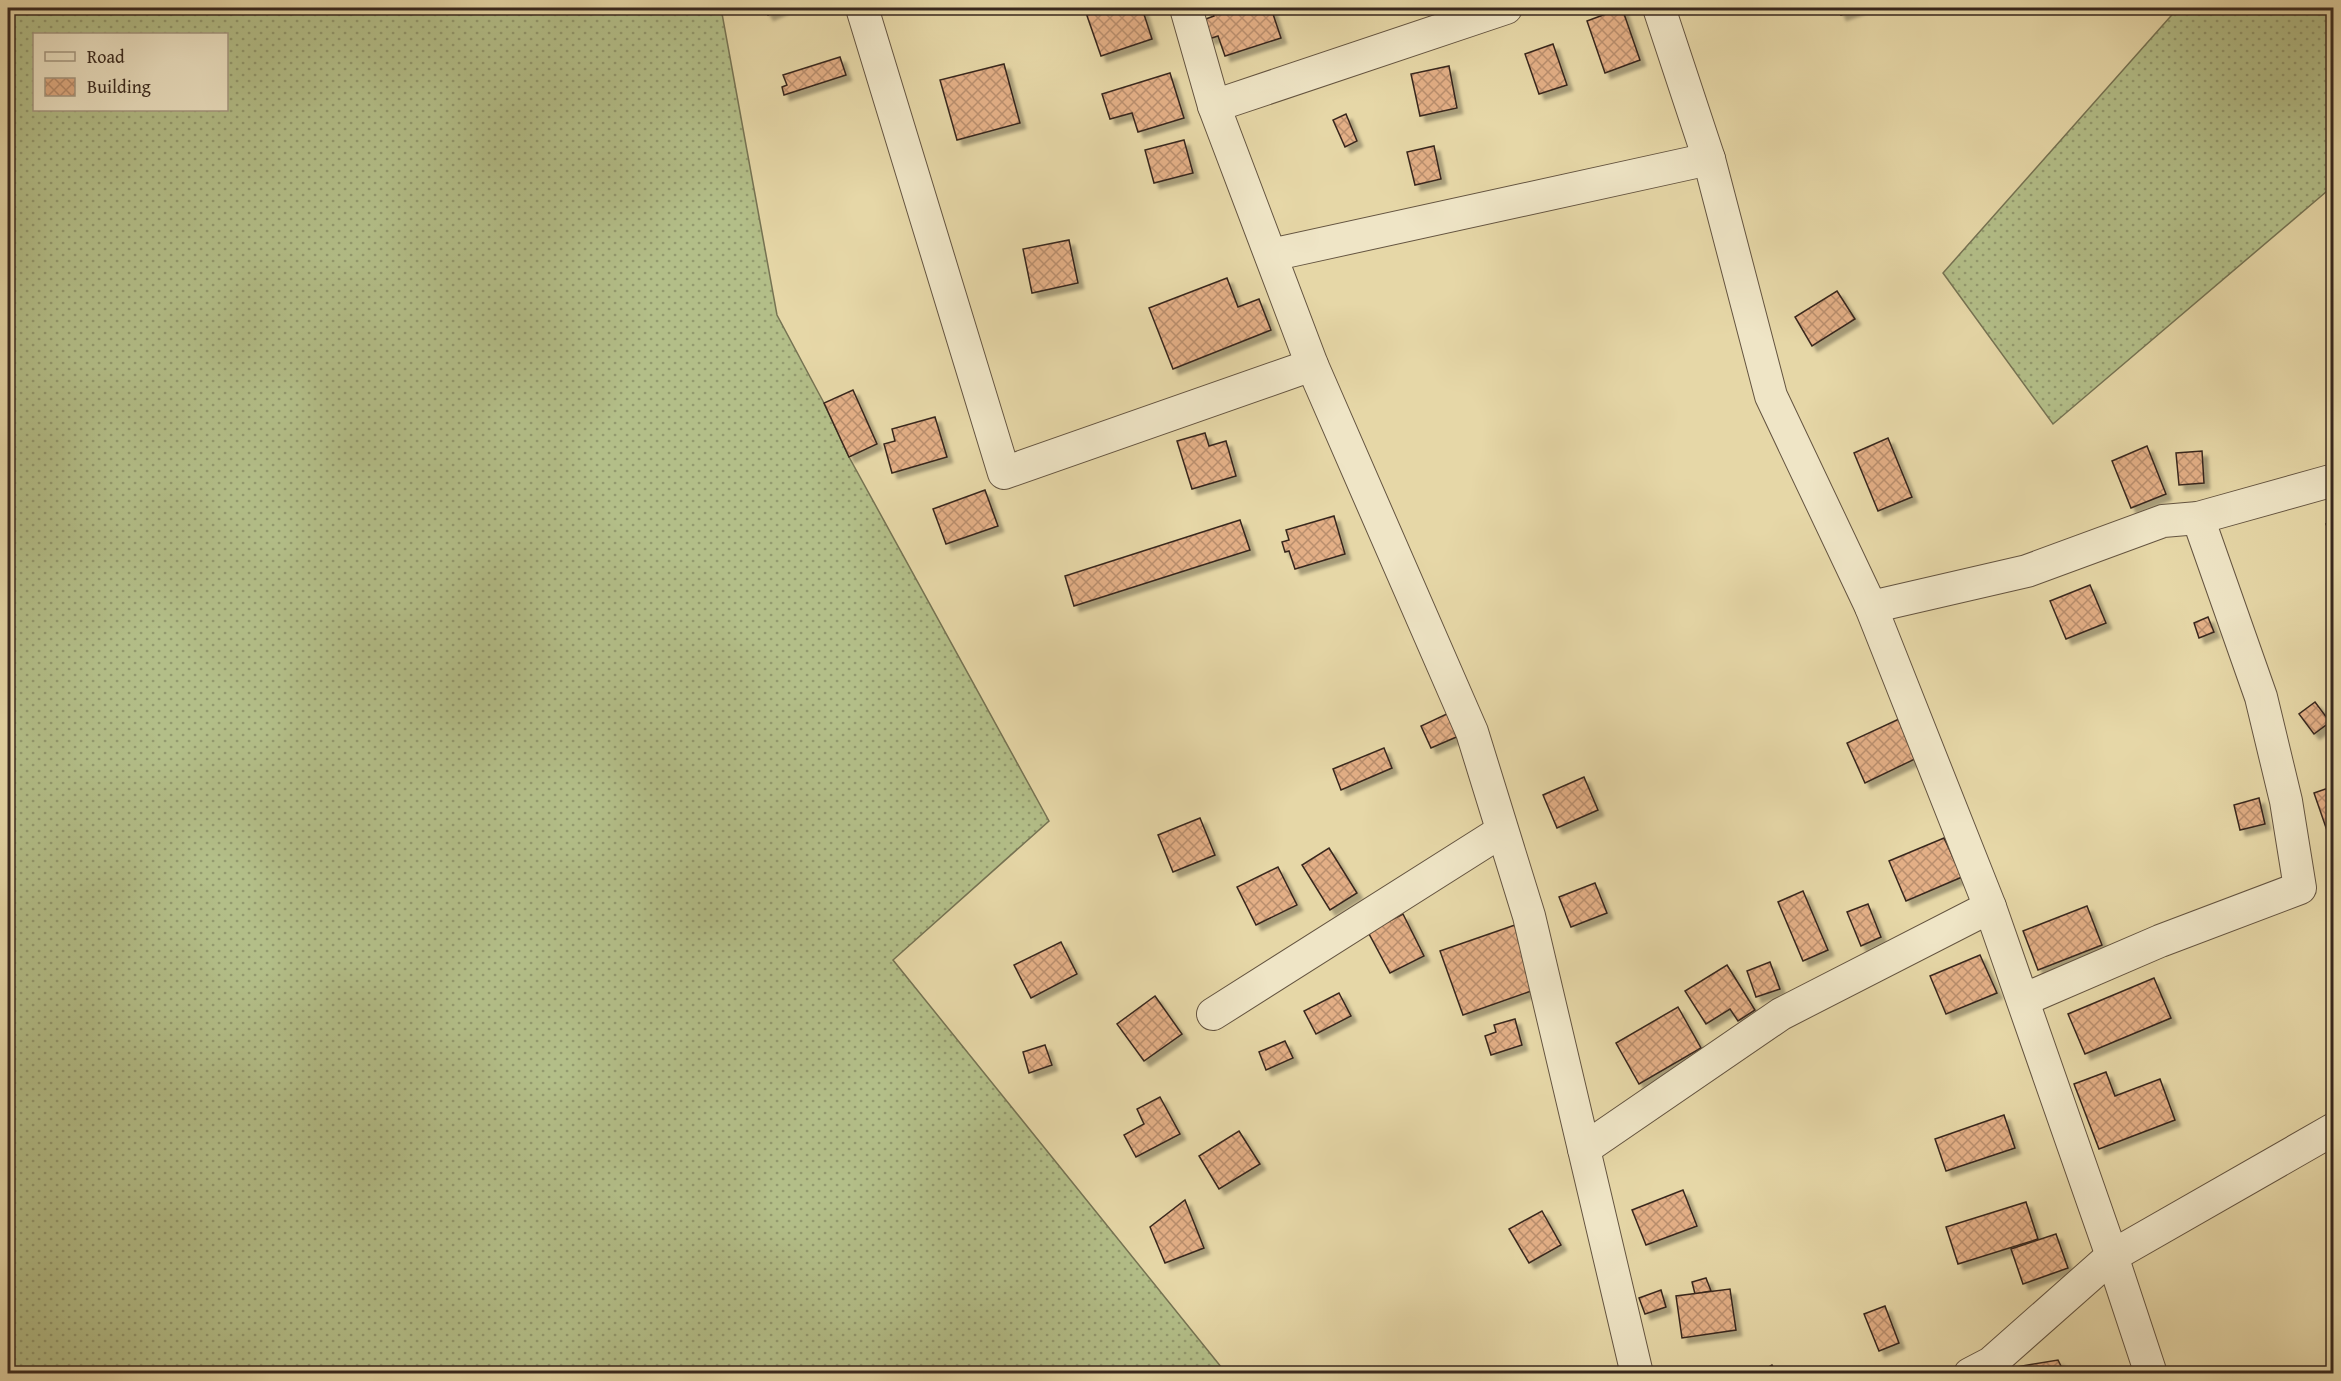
<svg xmlns="http://www.w3.org/2000/svg" width="2341" height="1381" font-family="'Gentium Book Plus',serif">
<style>
.grass{fill:url(#grass-dots);stroke:#767353;stroke-width:1.5;fill-rule:evenodd}
.building{fill:url(#building-cross-hatch);stroke:#38281e;stroke-width:1.5;filter:url(#shadow)}
.lines{fill:none;stroke-linecap:round;stroke-linejoin:round}
.street-casing{stroke:#645440;stroke-width:34}
.street{stroke:#efe5c6;stroke-width:32}
</style>
<defs>
<pattern id="grass-dots" width="8" height="8" patternUnits="userSpaceOnUse" patternTransform="scale(1.5)"><rect width="8" height="8" fill="#b3be88"/><path d="M2 2h.1M6 6h.1" fill="none" stroke="#939a6f" stroke-width="1.8" stroke-linecap="round"/></pattern>
<pattern id="building-cross-hatch" width="8" height="8" patternUnits="userSpaceOnUse" patternTransform="scale(1.5)"><rect width="8" height="8" fill="#e3af86"/><path d="M0 0l8 8M0 8l8-8" fill="none" stroke="#b98e6d"/></pattern>
<filter id="shadow"><feDropShadow dx="5.5" dy="5.5" stdDeviation="1.5" flood-color="#0004"/></filter>
</defs>
<rect width="100%" height="100%" fill="#e6d7a7"/>
<filter id="stains"><feTurbulence type="fractalNoise" baseFrequency=".00333" numOctaves="4"/><feColorMatrix values="0 0 0 0 .2 0 0 0 0 .09 0 0 0 0 .02 0 0 0 .5 -.17"/></filter>
<radialGradient id="worn" r=".72"><stop offset=".6" stop-color="#630" stop-opacity="0"/><stop offset="1" stop-color="#630" stop-opacity=".3"/></radialGradient>
<g class="grass">
<path d="M8,8h713l56,307 47,88 25,54 200,364 -156,139 333,413h-1218zM34,34h192v76h-192z"/>
<polygon points="2178,8 2333,8 2333,186 2053,424 1943,273"/>
</g>
<g class="building">
<polygon points="764,8 783,8 768,15"/>
<polygon points="1092,8 1142,8 1152,39 1101,56 1085,10"/>
<polygon points="1211,8 1271,8 1281,38 1225,56 1218,36 1209,39 1203,20 1214,16"/>
<polygon points="1622,8 1640,60 1605,73 1587,21"/>
<polygon points="1838,8 1860,8 1841,15"/>
<polygon points="1553,44 1567,85 1539,94 1525,54"/>
<polygon points="840,57 846,75 784,95 782,87 787,85 783,75"/>
<polygon points="1004,64 1020,123 957,140 940,80"/>
<polygon points="1449,66 1457,108 1420,116 1411,74"/>
<polygon points="1170,73 1184,118 1138,132 1132,113 1110,119 1102,94"/>
<polygon points="1346,114 1357,141 1345,147 1333,120"/>
<polygon points="1184,140 1193,173 1154,183 1145,150"/>
<polygon points="1434,146 1441,179 1415,185 1407,152"/>
<polygon points="1069,240 1078,283 1032,293 1023,249"/>
<polygon points="1227,278 1238,307 1259,299 1271,330 1173,369 1149,308"/>
<polygon points="1837,291 1855,319 1812,346 1795,317"/>
<polygon points="853,390 877,444 849,457 824,403"/>
<polygon points="935,417 947,457 892,473 884,444 895,441 892,429"/>
<polygon points="1205,433 1209,446 1226,441 1236,476 1192,489 1177,441"/>
<polygon points="1888,438 1912,497 1878,511 1854,453"/>
<polygon points="2147,446 2166,494 2131,508 2112,461"/>
<polygon points="2202,451 2204,483 2179,485 2176,453"/>
<polygon points="985,490 998,526 946,544 933,509"/>
<polygon points="1334,516 1345,554 1295,569 1289,551 1285,552 1282,542 1289,540 1286,530"/>
<polygon points="1240,520 1250,550 1074,606 1065,576"/>
<polygon points="2334,521 2334,545 2326,524"/>
<polygon points="2090,585 2106,623 2066,639 2050,601"/>
<polygon points="2208,617 2214,632 2199,638 2194,623"/>
<polygon points="2315,702 2330,722 2314,734 2299,714"/>
<polygon points="1451,712 1461,735 1431,748 1421,726"/>
<polygon points="1899,719 1917,758 1865,783 1847,743"/>
<polygon points="1384,748 1392,768 1341,790 1333,769"/>
<polygon points="1584,777 1598,810 1557,828 1543,795"/>
<polygon points="2334,786 2334,841 2331,842 2314,793"/>
<polygon points="2259,798 2265,824 2240,830 2234,805"/>
<polygon points="1200,818 1215,855 1173,872 1158,835"/>
<polygon points="1944,838 1962,877 1906,901 1889,861"/>
<polygon points="1329,848 1357,893 1330,910 1302,865"/>
<polygon points="1278,867 1297,905 1256,925 1237,887"/>
<polygon points="1595,883 1607,913 1571,927 1559,897"/>
<polygon points="1803,891 1828,950 1803,961 1778,902"/>
<polygon points="1868,904 1881,937 1861,946 1847,912"/>
<polygon points="2087,906 2102,945 2038,970 2023,931"/>
<polygon points="1403,914 1424,956 1390,973 1368,932"/>
<polygon points="1515,925 1537,989 1463,1015 1440,951"/>
<polygon points="1061,942 1077,974 1031,998 1014,965"/>
<polygon points="1980,955 1997,993 1946,1014 1930,976"/>
<polygon points="1770,962 1780,989 1756,997 1747,971"/>
<polygon points="1727,965 1755,1010 1738,1021 1730,1009 1706,1024 1685,991"/>
<polygon points="2154,978 2171,1018 2085,1054 2068,1014"/>
<polygon points="1339,993 1351,1016 1316,1034 1304,1011"/>
<polygon points="1155,996 1182,1034 1144,1061 1117,1024"/>
<polygon points="1678,1007 1701,1048 1639,1084 1616,1043"/>
<polygon points="1515,1019 1522,1045 1491,1055 1485,1036 1496,1032 1494,1025"/>
<polygon points="1285,1041 1293,1058 1266,1070 1259,1052"/>
<polygon points="1045,1045 1052,1065 1029,1073 1023,1052"/>
<polygon points="2106,1072 2115,1096 2160,1079 2175,1120 2099,1149 2074,1084"/>
<polygon points="1160,1097 1180,1134 1136,1157 1124,1135 1144,1124 1137,1109"/>
<polygon points="2004,1115 2015,1148 1946,1171 1935,1139"/>
<polygon points="1239,1131 1260,1164 1219,1189 1199,1156"/>
<polygon points="1683,1190 1697,1226 1646,1245 1632,1210"/>
<polygon points="1185,1200 1204,1248 1165,1263 1150,1227"/>
<polygon points="2026,1202 2038,1239 1958,1264 1946,1227"/>
<polygon points="1542,1211 1561,1245 1529,1263 1509,1229"/>
<polygon points="2056,1234 2068,1268 2023,1284 2011,1249"/>
<polygon points="1706,1278 1711,1291 1695,1294 1692,1282"/>
<polygon points="1730,1289 1736,1330 1682,1338 1676,1296"/>
<polygon points="1661,1290 1666,1307 1645,1314 1639,1298"/>
<polygon points="1885,1306 1899,1343 1879,1351 1864,1314"/>
<polygon points="2058,1360 2065,1374 2020,1374 2016,1367"/>
<polygon points="1772,1365 1777,1374 1756,1374"/>
</g>
<g class="lines">
<defs>
<g id="street">
<polyline points="862,8 1004,473 1312,365"/>
<polyline points="1186,8 1214,106 1312,365 1472,732 1529,916 1637,1374"/>
<polyline points="1659,8 1709,159 1771,396 1871,607 1990,907 2112,1256 2151,1374"/>
<polyline points="1214,106 1506,8"/>
<polyline points="1271,255 1709,159"/>
<polyline points="1871,607 2027,571 2163,521 2198,518 2334,480"/>
<polyline points="2023,1000 2160,941 2300,888 2286,801 2261,697 2198,518"/>
<polyline points="1213,1014 1502,831"/>
<polyline points="1584,1149 1781,1014 1990,907"/>
<polyline points="1970,1374 1991,1363 2112,1256 2334,1129"/>
</g>
</defs>
<use href="#street" class="street-casing"/>
<use href="#street" class="street"/>
</g>
<rect width="2341" height="1381" fill="none" stroke="#e6d7a7" stroke-width="30"/>
<rect x="9" y="9" width="2323" height="1363" fill="none" stroke="#38281e" stroke-width="3"/>
<rect x="15" y="15" width="2311" height="1351" fill="none" stroke="#38281e" stroke-width="1.5"/>
<rect x="33" y="33" width="195" height="78" fill="#efe5c6" stroke="#a69983" stroke-width="1.5"/>
<rect x="45" y="52" width="30" height="9" fill="#efe5c6" stroke="#a69983" stroke-width="1.5"/>
<text x="87" y="63" font-size="18" fill="#38281e">Road</text>
<rect x="45" y="78" width="30" height="18" fill="url(#building-cross-hatch)" stroke="#a69983" stroke-width="1.5"/>
<text x="87" y="93" font-size="18" fill="#38281e">Building</text>
<rect width="100%" height="100%" filter="url(#stains)"/>
<rect width="100%" height="100%" fill="url(#worn)"/>
</svg>
